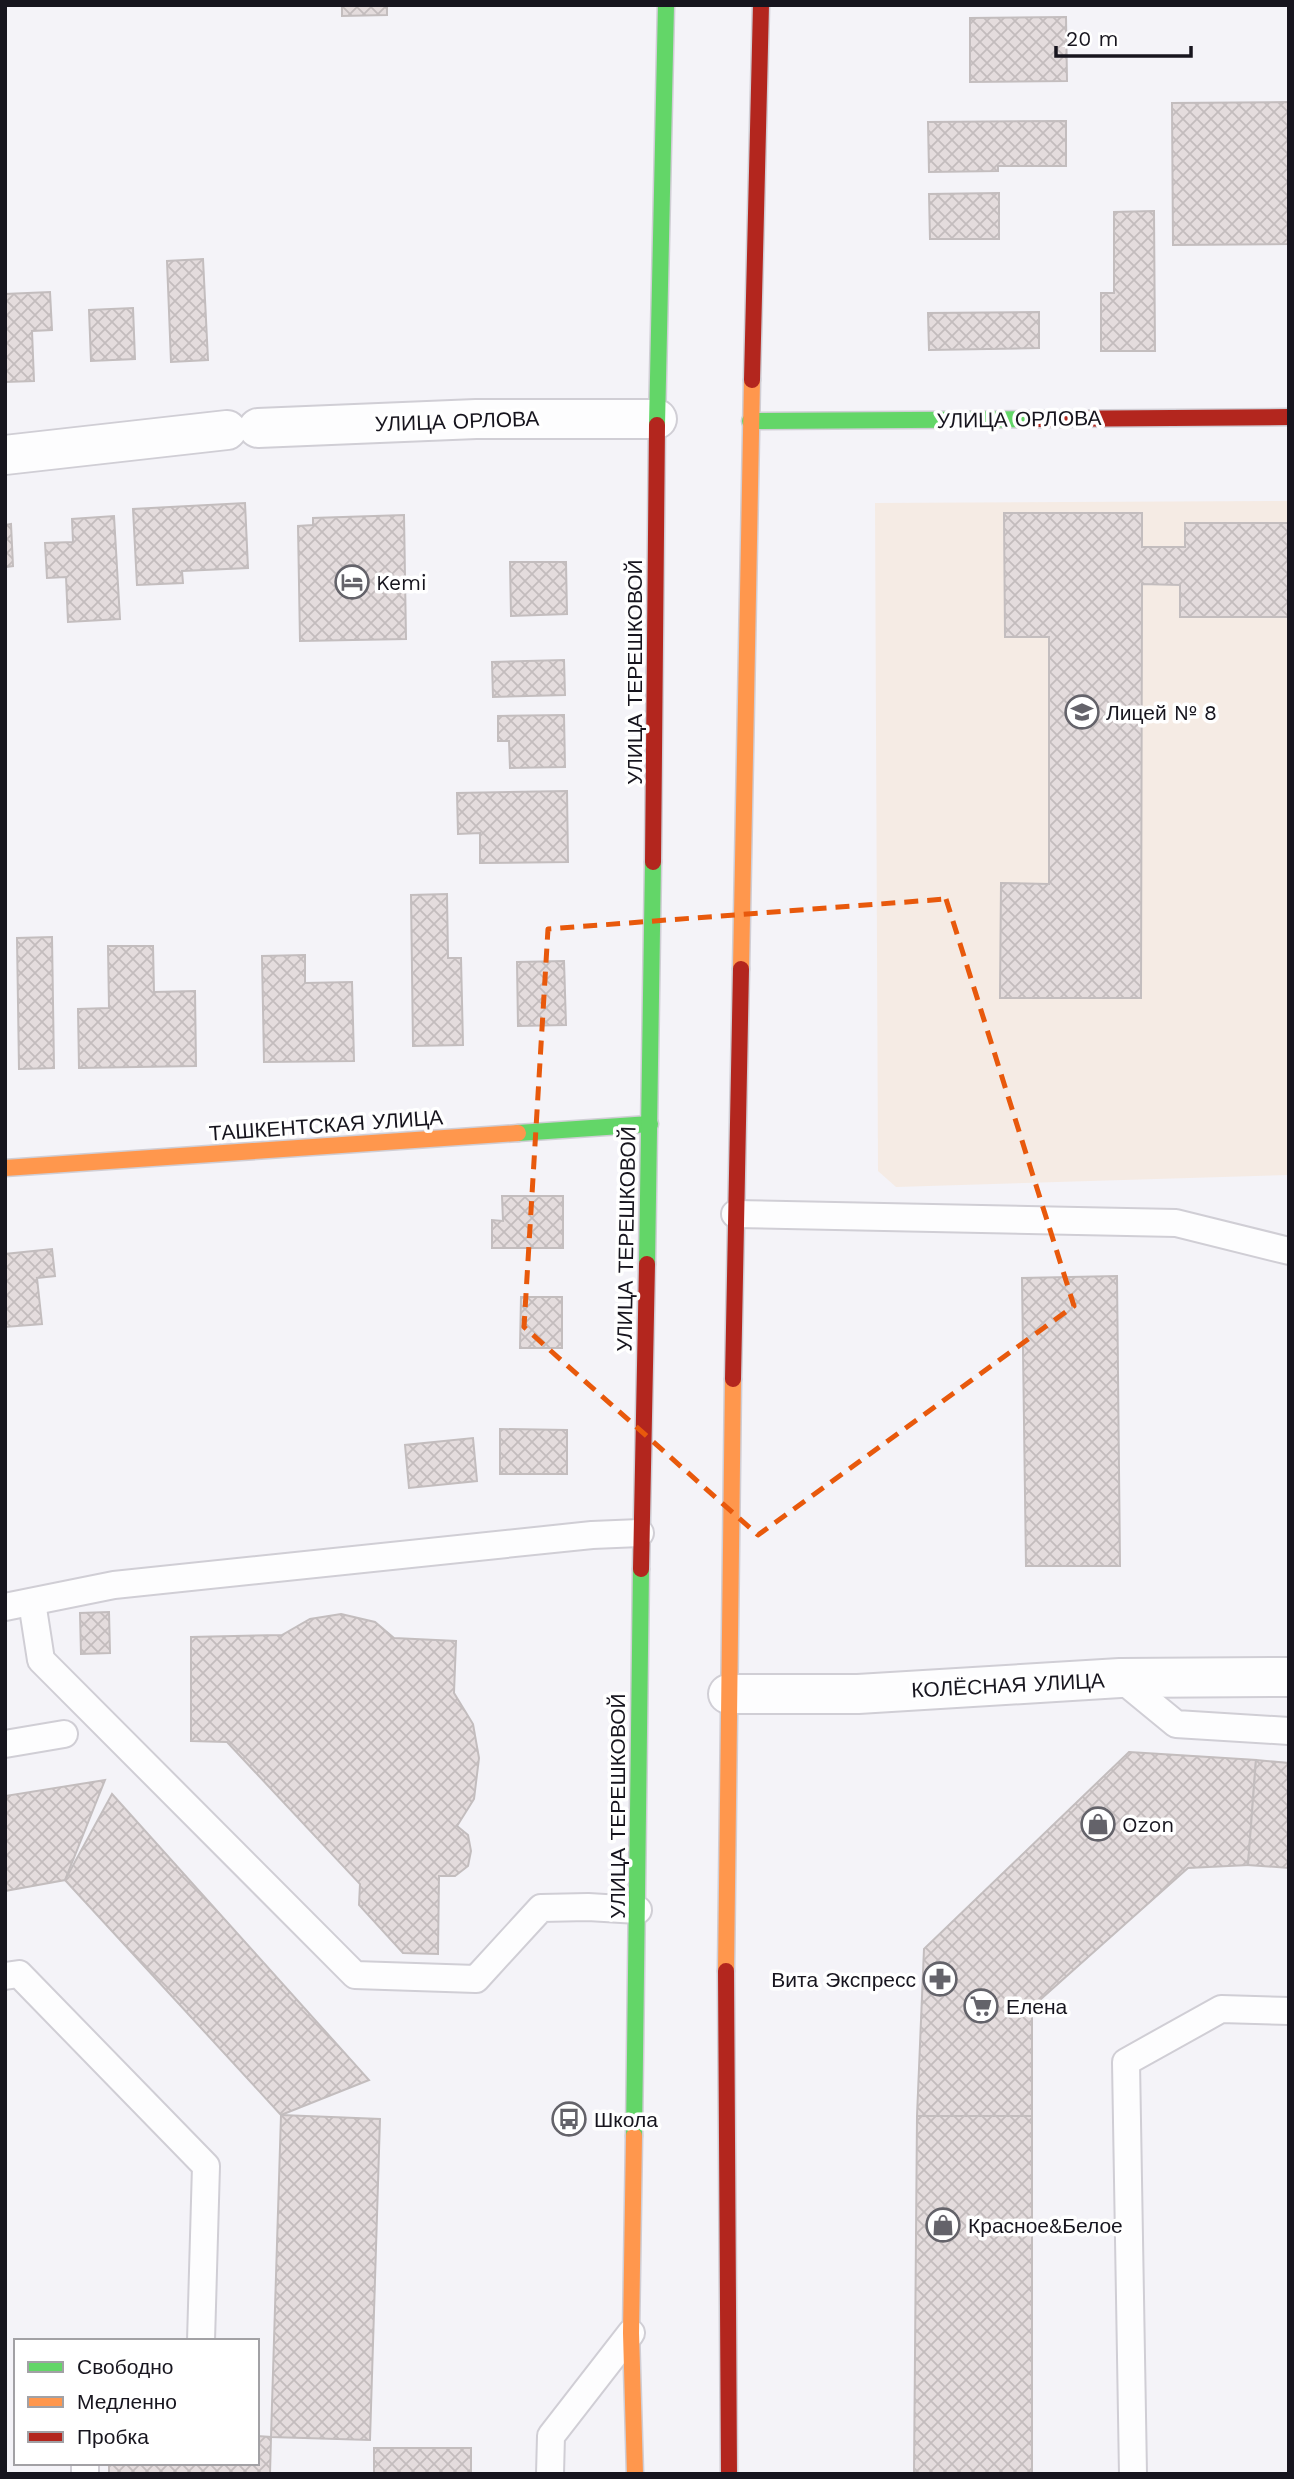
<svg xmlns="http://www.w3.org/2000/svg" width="1294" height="2479" font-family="'Work Sans',sans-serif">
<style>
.education{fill:#f5ebe4}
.building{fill:url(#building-cross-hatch);stroke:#c3bdbe;stroke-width:2}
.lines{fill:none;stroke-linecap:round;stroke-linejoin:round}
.lane-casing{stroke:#d0ced5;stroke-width:30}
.street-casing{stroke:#d0ced5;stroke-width:42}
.fast-casing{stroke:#d0ced5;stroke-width:19}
.slow-casing{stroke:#d0ced5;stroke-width:19}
.jam-casing{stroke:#d0ced5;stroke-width:19}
.lane{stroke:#fdfdfe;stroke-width:26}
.street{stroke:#fdfdfe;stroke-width:38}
.fast{stroke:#63d668;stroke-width:16}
.slow{stroke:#ff974d;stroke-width:16}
.jam{stroke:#b3261e;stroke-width:16}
.marked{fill:none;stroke:#e8590c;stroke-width:5;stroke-dasharray:14 9;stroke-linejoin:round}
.labels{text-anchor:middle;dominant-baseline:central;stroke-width:7;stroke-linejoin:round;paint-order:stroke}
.street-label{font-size:21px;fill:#17151e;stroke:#fff}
.poi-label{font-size:21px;fill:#17151e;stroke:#fff;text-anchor:start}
</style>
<defs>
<pattern id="building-cross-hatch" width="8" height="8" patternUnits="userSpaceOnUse" patternTransform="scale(1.75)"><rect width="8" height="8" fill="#e4dcdd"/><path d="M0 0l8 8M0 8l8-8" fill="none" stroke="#c3bcbd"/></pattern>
</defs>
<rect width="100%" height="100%" fill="#f4f3f8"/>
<polygon class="education" points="1289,501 1289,1175 896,1187 878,1171 875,503"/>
<g class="building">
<polygon points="342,5 387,5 387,15 342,16"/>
<polygon points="1066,17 1067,81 970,82 970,18"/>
<polygon points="1289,102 1289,244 1173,245 1172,103"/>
<polygon points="1066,121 1066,166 998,166 998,171 929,172 928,122"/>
<polygon points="999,193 999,239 930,239 929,194"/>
<polygon points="1154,211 1155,351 1101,351 1101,293 1114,293 1114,212"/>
<polygon points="203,259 208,360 171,362 167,261"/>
<polygon points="50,292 52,330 32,331 34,381 5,382 5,294"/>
<polygon points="133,308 135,359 91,361 89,310"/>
<polygon points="1039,312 1039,348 929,350 928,313"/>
<polygon points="245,503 248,568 182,571 183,583 137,585 133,509"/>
<polygon points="1004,513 1142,513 1142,547 1185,547 1185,523 1289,523 1289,617 1180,617 1180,585 1142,584 1141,998 1000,998 1001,883 1049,884 1049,637 1005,637"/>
<polygon points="404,515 406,639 300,641 298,526 313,525 313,518"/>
<polygon points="114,516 120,619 68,622 66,577 47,578 45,543 73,542 72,519"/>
<polygon points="11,524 13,566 5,567 5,525"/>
<polygon points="510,562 566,562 567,614 511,616"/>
<polygon points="564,660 565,695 493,697 492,662"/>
<polygon points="564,715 565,767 510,768 509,741 498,741 498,716"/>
<polygon points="567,791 568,862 480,863 480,833 458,834 457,793"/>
<polygon points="447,894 448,958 461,958 463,1045 413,1046 411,895"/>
<polygon points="52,937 54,1068 19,1069 17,938"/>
<polygon points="108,946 153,946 154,992 195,991 196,1066 79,1068 78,1009 109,1008"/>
<polygon points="305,955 305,983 352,982 354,1061 264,1062 262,956"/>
<polygon points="564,961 566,1025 518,1026 517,962"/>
<polygon points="502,1196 563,1196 563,1248 492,1248 492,1220 503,1221"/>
<polygon points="52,1249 55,1276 37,1278 42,1324 5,1327 5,1254"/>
<polygon points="1117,1276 1120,1566 1026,1566 1022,1278"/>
<polygon points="521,1297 562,1297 562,1348 520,1348"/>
<polygon points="500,1429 567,1430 567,1474 500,1474"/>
<polygon points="473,1438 477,1481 409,1488 405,1445"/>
<polygon points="109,1612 110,1653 81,1654 80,1613"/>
<polygon points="341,1614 375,1622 394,1638 456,1641 454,1693 473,1724 479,1758 474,1799 457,1826 468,1835 471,1851 468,1866 455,1876 439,1876 438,1954 403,1953 359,1905 360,1884 227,1742 191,1741 191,1637 282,1635 310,1619"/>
<polygon points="1129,1752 1256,1760 1248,1865 1188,1868 1032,2007 1032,2116 917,2116 924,1949"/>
<polygon points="1256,1760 1289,1763 1289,1868 1248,1865"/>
<polygon points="105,1780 65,1880 5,1891 5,1796"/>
<polygon points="112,1794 369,2080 281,2115 65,1880"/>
<polygon points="281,2115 380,2119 370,2440 271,2437"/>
<polygon points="917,2116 1032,2116 1032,2474 914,2474"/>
<polygon points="257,2436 271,2437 270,2474 109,2474 109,2463 257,2463"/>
<rect x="374" y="2448" width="97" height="26"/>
</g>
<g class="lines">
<defs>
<g id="lane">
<polyline points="735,1214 1176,1223 1289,1251"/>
<polyline points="32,1602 41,1660 355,1975 476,1979 541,1908 588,1907 638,1910"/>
<polyline points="5,1607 114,1585 592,1535 640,1533"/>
<polyline points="1120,1678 1176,1724 1289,1731"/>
<polyline points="5,1744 64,1734"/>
<polyline points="5,1976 19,1974 206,2166 201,2341"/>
<polyline points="85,2474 85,2463"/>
<polyline points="550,2474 551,2436 631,2333"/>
<polyline points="1133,2474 1126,2062 1221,2009 1289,2011"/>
</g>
<g id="street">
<polyline points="258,428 476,419 657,419"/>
<polyline points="5,455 227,430"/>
<polyline points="728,1694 858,1694 1120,1678 1289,1677"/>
</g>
<g id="fast">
<polyline points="750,421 1039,419"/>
<polyline points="657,425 666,5"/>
<polyline points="518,1133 650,1124"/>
<polyline points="647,1264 653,862"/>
<polyline points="634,2136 641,1569"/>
</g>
<g id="slow">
<polyline points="741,969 752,380"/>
<polyline points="5,1168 518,1133"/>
<polyline points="726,1971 733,1379"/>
<polyline points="634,2136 631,2333 635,2474"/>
</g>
<g id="jam">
<polyline points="752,380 761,5"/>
<polyline points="1039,419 1289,417"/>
<polyline points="653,862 657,425"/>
<polyline points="733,1379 741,969"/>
<polyline points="641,1569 647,1264"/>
<polyline points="726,1971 729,2474"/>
</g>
</defs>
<use href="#lane" class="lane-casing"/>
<use href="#street" class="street-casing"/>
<use href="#fast" class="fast-casing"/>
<use href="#slow" class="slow-casing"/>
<use href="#jam" class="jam-casing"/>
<use href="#lane" class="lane"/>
<use href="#street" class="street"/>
<use href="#fast" class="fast"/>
<use href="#slow" class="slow"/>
<use href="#jam" class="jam"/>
</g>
<path class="marked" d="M946,899l128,407 -316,229 -234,-208 24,-398z"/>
<defs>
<symbol id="hotel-ring" viewBox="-11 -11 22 22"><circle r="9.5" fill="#fff" stroke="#64636a" stroke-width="1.5"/><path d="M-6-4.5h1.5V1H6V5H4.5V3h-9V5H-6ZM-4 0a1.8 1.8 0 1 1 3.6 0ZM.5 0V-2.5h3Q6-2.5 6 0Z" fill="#64636a"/></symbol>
<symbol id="school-ring" viewBox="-11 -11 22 22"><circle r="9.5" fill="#fff" stroke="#64636a" stroke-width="1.5"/><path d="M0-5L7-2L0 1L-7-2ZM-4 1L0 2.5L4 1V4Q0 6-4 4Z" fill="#64636a"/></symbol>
<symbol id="shop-ring" viewBox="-11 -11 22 22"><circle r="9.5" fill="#fff" stroke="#64636a" stroke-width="1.5"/><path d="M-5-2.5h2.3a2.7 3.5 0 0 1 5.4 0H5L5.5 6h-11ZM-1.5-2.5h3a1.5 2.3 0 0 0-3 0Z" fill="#64636a"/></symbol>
<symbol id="pharmacy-ring" viewBox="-11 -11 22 22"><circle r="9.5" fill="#fff" stroke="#64636a" stroke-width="1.5"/><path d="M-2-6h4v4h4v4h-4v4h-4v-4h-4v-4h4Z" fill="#64636a"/></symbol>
<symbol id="supermarket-ring" viewBox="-11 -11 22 22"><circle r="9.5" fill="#fff" stroke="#64636a" stroke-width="1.5"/><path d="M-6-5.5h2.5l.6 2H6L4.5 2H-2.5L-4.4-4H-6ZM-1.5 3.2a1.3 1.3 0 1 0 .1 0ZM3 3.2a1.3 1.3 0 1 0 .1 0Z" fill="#64636a"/></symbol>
<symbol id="bus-ring" viewBox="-11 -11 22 22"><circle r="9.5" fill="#fff" stroke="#64636a" stroke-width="1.5"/><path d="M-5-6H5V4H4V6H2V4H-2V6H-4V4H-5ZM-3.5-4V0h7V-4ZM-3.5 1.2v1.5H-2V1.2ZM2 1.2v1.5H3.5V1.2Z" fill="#64636a"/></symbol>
</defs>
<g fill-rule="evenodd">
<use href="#hotel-ring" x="333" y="563" width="38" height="38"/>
<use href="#school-ring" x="1063" y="693" width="38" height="38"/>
<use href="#shop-ring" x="1079" y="1805" width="38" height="38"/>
<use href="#pharmacy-ring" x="921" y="1960" width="38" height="38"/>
<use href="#supermarket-ring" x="962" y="1987" width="38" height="38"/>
<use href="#bus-ring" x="550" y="2100" width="38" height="38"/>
<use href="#shop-ring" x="924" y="2206" width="38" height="38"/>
</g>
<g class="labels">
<g class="street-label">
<text transform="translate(1019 419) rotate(-1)">УЛИЦА ОРЛОВА</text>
<text transform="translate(457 421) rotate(-2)">УЛИЦА ОРЛОВА</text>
<text transform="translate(634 672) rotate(-90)">УЛИЦА ТЕРЕШКОВОЙ</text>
<text transform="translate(326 1125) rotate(-4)">ТАШКЕНТСКАЯ УЛИЦА</text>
<text transform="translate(626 1239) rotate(-89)">УЛИЦА ТЕРЕШКОВОЙ</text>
<text transform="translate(1008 1685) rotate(-3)">КОЛЁСНАЯ УЛИЦА</text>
<text transform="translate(617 1806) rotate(-90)">УЛИЦА ТЕРЕШКОВОЙ</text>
</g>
<g class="poi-label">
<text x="376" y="582">Kemi</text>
<text x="1106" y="712">Лицей № 8</text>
<text x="1122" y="1824">Ozon</text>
<text x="916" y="1979" text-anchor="end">Вита Экспресс</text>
<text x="1006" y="2006">Елена</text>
<text x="594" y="2119">Школа</text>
<text x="968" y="2225">Красное&amp;Белое</text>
</g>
</g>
<rect width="1294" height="2479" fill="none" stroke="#17151e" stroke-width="14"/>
<rect x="14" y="2339" width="245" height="126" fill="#ffffff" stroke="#a2a1a5" stroke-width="2"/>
<rect x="28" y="2362" width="35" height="10" fill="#63d668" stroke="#a2a1a5" stroke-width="2"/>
<text x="77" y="2374" font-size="21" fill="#17151e">Свободно</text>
<rect x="28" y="2397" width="35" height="10" fill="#ff974d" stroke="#a2a1a5" stroke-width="2"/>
<text x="77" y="2409" font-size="21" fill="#17151e">Медленно</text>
<rect x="28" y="2432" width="35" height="10" fill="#b3261e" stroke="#a2a1a5" stroke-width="2"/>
<text x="77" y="2444" font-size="21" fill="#17151e">Пробка</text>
<path d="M1056 46v10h135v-10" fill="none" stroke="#17151e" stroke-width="3.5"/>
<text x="1066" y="46" font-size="21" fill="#17151e" stroke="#ffffff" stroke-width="5" paint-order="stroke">20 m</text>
</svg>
